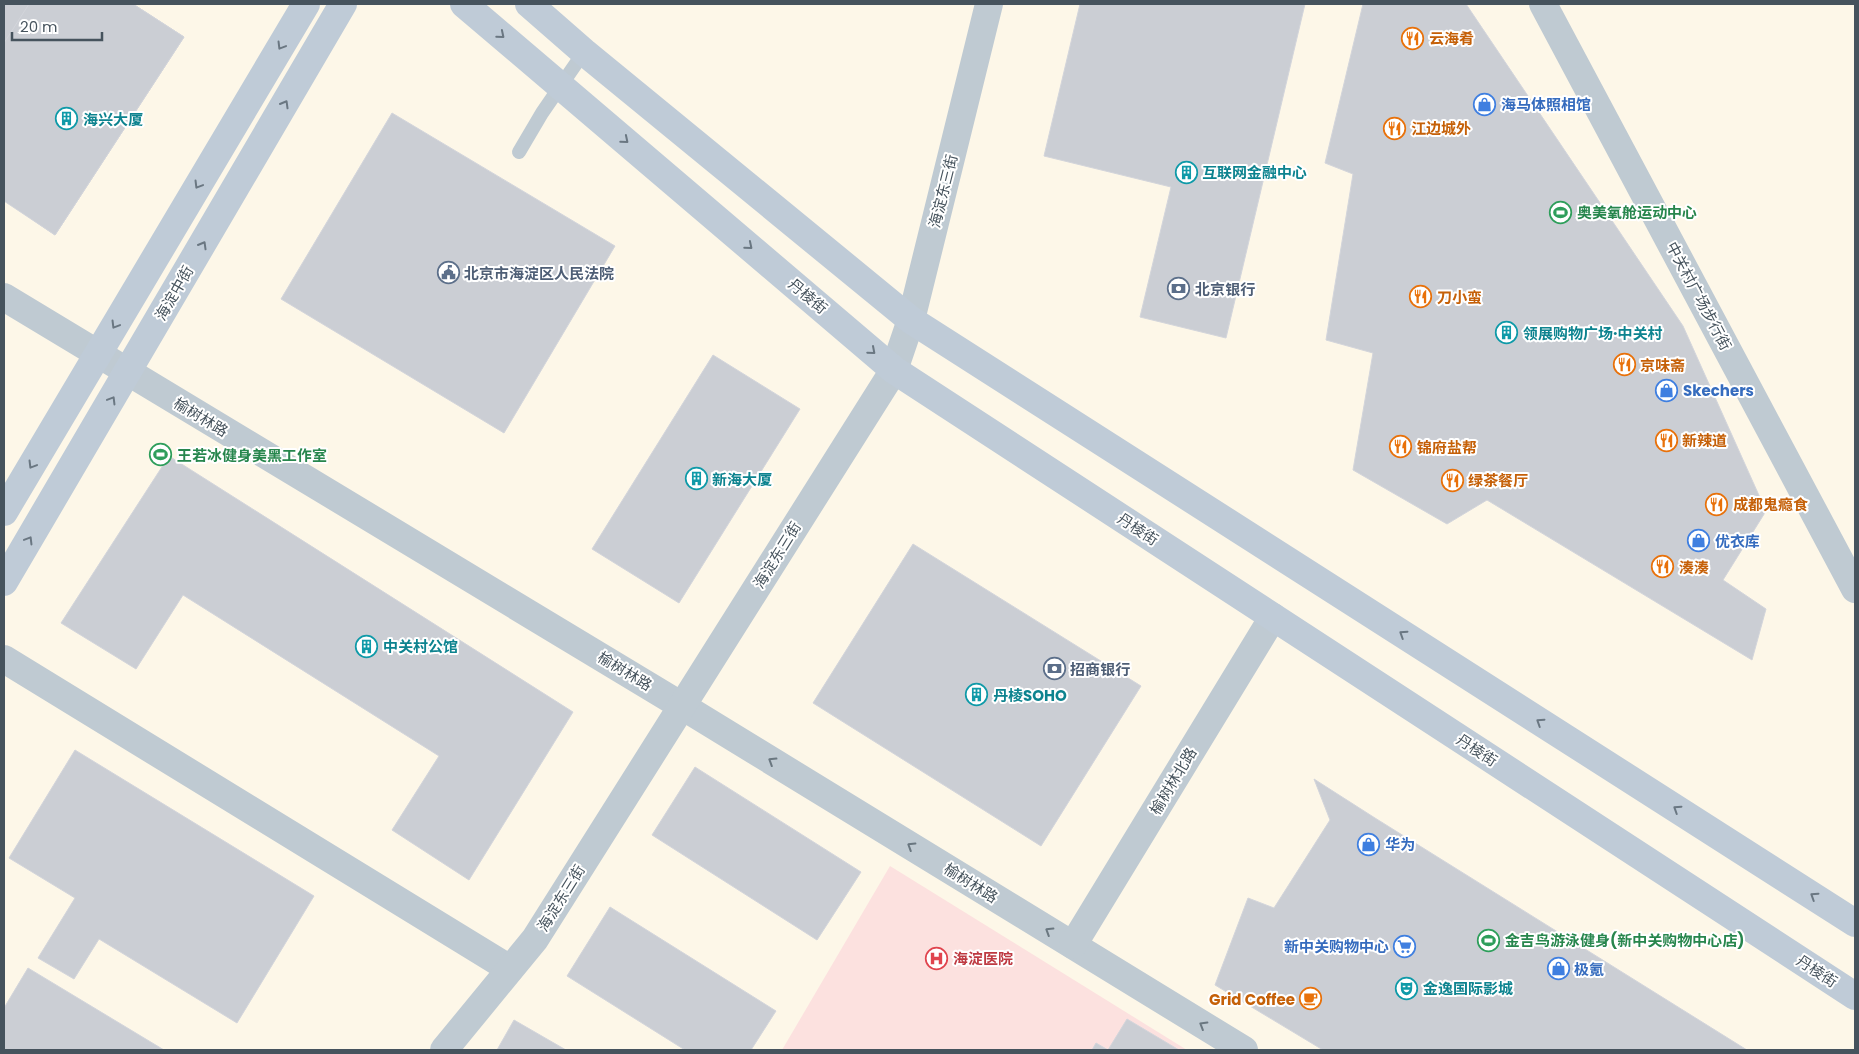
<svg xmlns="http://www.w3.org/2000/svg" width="1859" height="1054" font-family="Poppins,'Noto Sans SC',sans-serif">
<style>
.commercial{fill:#fdf7e8}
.medical{fill:#fce1df}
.building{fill:#cbced4;stroke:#d3d5db}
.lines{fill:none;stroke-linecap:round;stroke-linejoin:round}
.lane{stroke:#bfcad2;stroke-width:14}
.street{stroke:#bfcad2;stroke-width:28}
.secondary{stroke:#bfcbd7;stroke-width:28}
.oneway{stroke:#6a7782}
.oneway2{stroke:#6a7780}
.labels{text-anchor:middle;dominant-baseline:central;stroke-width:4;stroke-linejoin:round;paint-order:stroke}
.food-label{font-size:15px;font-weight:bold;fill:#c56008;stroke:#fff;text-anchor:start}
.shop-label{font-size:15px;font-weight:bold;fill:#366cbe;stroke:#fff;text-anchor:start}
.culture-label{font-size:15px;font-weight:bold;fill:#0d838f;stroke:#fff;text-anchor:start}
.street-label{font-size:15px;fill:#46535d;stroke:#fff}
.leisure-label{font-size:15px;font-weight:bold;fill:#27864d;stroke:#fff;text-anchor:start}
.service-label{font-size:15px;font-weight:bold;fill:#4e5e75;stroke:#fff;text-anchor:start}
.health-label{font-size:15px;font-weight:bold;fill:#be3a42;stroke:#fff;text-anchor:start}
</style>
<rect width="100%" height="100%" fill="#f2efef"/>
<rect class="commercial" x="4" y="4" width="1851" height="1046"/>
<polygon class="medical" points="890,866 1187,1050 782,1050"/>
<g class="building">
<polygon points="4,4 133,4 184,37 55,235 4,200"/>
<polygon points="29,4 133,4 184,37 55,235 4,201 4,43"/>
<polygon points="1080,4 1305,4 1226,338 1140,317 1171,187 1044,156"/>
<polygon points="1363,4 1466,4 1683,326 1766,511 1723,580 1766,609 1752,660 1487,500 1447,524 1353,470 1373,353 1326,340 1353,174 1325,163"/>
<polygon points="392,113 615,246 504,433 281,299"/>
<polygon points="713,355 800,409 679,603 592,549"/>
<polygon points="169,456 573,712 469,880 392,830 439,756 183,595 136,669 61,623"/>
<polygon points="913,544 1141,686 1041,846 813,703"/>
<polygon points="75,750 314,896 237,1023 99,939 74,979 38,958 75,898 9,858"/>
<polygon points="695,767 861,872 817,940 652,835"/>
<polygon points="1314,779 1375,818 1747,1050 1323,1050 1215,985 1248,898 1274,908 1330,820"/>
<polygon points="610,907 776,1011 751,1050 685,1050 567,976"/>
<polygon points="28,968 164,1050 4,1050 4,1008"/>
<polygon points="1127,1019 1179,1050 1092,1050 1096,1043 1108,1050"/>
<polygon points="514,1020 566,1050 497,1050"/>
</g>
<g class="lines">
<polyline class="lane" points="519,152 542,113 584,52"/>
<g class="street">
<polyline points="1543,4 1855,589"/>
<polyline points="4,297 682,706 1244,1050"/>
<polyline points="4,659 510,969"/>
<polyline points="1073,945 1273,617"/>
<polyline points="444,1050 535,939 894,370 911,320 989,4"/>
</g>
<g class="secondary">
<polyline points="464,4 894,370 1855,996"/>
<polyline points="529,4 584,52 911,320 1855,923"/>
<polyline points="4,512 306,4"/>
<polyline points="4,582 343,4"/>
</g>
</g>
<defs><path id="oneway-chevron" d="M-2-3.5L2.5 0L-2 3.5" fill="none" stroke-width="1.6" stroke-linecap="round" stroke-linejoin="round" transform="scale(1.25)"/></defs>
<g class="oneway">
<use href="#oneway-chevron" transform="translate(501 35) rotate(40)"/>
<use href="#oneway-chevron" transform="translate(281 46) rotate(121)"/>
<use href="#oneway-chevron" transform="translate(285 104) rotate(-60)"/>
<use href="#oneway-chevron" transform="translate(625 140) rotate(40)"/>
<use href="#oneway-chevron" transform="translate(198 185) rotate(121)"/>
<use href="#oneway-chevron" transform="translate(203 245) rotate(-60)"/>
<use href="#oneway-chevron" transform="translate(749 246) rotate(40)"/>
<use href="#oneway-chevron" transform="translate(115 325) rotate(121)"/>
<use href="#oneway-chevron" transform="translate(872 351) rotate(41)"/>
<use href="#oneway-chevron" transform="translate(112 400) rotate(-59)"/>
<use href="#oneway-chevron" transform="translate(32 465) rotate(121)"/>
<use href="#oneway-chevron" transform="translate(29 540) rotate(-59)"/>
<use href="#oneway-chevron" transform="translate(1403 634) rotate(-147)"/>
<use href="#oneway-chevron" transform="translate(1540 722) rotate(-147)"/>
<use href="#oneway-chevron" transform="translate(1677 809) rotate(-147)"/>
<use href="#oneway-chevron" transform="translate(1814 896) rotate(-147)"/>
</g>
<g class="oneway2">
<use href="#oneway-chevron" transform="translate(772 761) rotate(-148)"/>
<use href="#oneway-chevron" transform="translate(911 846) rotate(-148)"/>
<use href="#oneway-chevron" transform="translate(1049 931) rotate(-148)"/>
<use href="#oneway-chevron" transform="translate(1203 1025) rotate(-149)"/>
</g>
<defs>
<symbol id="restaurant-ring" viewBox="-11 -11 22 22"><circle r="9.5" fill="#fff" stroke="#e8710a" stroke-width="1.5"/><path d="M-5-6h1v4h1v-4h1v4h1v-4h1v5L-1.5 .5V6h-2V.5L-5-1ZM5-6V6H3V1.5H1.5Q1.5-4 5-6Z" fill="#e8710a"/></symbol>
<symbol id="shop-ring" viewBox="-11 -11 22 22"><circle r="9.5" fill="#fff" stroke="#3f7fe0" stroke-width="1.5"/><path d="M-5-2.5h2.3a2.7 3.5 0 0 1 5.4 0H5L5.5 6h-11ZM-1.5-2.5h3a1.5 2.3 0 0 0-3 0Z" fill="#3f7fe0"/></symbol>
<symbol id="building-ring" viewBox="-11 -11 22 22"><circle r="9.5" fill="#fff" stroke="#0f9aa8" stroke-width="1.5"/><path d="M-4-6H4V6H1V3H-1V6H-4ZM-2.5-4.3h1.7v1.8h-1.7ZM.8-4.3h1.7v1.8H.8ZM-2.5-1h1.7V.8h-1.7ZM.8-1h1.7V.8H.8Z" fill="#0f9aa8"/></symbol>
<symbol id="stadium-ring" viewBox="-11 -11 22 22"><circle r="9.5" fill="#fff" stroke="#2e9e5b" stroke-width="1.5"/><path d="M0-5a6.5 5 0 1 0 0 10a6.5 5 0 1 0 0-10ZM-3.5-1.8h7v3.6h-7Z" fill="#2e9e5b"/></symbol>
<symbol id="civic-ring" viewBox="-11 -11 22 22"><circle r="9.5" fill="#fff" stroke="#5c6f8a" stroke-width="1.5"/><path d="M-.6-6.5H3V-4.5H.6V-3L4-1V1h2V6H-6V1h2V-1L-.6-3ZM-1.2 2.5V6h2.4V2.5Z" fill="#5c6f8a"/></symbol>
<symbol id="bank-ring" viewBox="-11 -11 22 22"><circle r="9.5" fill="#fff" stroke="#5c6f8a" stroke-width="1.5"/><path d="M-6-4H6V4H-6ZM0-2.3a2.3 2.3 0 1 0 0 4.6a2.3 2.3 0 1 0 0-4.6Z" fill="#5c6f8a"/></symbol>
<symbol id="supermarket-ring" viewBox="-11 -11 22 22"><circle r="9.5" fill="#fff" stroke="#3f7fe0" stroke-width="1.5"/><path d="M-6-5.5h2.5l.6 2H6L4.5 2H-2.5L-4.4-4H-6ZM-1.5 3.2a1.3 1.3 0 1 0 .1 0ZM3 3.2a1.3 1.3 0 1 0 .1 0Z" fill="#3f7fe0"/></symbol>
<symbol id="hospital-ring" viewBox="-11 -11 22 22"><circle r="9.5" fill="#fff" stroke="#e0444e" stroke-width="1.5"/><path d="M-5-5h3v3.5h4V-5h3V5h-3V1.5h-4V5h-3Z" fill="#e0444e"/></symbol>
<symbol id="theatre-ring" viewBox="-11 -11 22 22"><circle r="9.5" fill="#fff" stroke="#0f9aa8" stroke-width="1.5"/><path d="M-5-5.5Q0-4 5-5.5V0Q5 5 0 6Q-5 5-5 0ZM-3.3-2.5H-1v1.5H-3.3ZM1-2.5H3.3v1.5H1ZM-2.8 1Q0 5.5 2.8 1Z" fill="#0f9aa8"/></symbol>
<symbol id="cafe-ring" viewBox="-11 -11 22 22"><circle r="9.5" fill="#fff" stroke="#e8710a" stroke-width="1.5"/><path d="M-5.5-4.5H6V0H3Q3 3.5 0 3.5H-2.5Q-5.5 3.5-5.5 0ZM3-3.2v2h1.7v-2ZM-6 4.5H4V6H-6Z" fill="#e8710a"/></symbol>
</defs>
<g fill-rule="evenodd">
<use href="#restaurant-ring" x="1400" y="26" width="25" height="25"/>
<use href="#shop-ring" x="1472" y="92" width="25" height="25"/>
<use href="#building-ring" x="54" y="106" width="25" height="25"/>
<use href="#restaurant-ring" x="1382" y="116" width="25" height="25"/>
<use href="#building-ring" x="1174" y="160" width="25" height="25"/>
<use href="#stadium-ring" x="1548" y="200" width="25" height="25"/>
<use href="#civic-ring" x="436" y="260" width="25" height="25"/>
<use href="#bank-ring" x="1166" y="276" width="25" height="25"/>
<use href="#restaurant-ring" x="1408" y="284" width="25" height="25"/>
<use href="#building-ring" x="1494" y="320" width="25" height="25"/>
<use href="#restaurant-ring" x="1612" y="352" width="25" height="25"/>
<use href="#shop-ring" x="1654" y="378" width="25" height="25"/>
<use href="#restaurant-ring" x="1654" y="428" width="25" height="25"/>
<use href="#restaurant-ring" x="1388" y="434" width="25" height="25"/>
<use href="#stadium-ring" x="148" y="442" width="25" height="25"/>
<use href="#building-ring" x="684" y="466" width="25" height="25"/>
<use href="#restaurant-ring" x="1440" y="468" width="25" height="25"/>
<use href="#restaurant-ring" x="1704" y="492" width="25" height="25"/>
<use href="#shop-ring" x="1686" y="528" width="25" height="25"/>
<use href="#restaurant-ring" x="1650" y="554" width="25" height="25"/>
<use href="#building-ring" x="354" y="634" width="25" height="25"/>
<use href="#bank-ring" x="1042" y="656" width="25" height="25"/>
<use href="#building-ring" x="964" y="682" width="25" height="25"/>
<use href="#shop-ring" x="1356" y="832" width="25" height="25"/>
<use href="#stadium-ring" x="1476" y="928" width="25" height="25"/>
<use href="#supermarket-ring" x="1392" y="934" width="25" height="25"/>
<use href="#hospital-ring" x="924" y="946" width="25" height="25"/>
<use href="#shop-ring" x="1546" y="956" width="25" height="25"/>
<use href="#theatre-ring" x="1394" y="976" width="25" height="25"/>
<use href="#cafe-ring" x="1298" y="986" width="25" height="25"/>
</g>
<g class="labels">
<g class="food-label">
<text x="1429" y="38">云海肴</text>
<text x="1411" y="128">江边城外</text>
<text x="1437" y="297">刀小蛮</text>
<text x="1640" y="365">京味斋</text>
<text x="1682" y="440">新辣道</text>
<text x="1417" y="447">锦府盐帮</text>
<text x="1468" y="480">绿茶餐厅</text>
<text x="1733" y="504">成都鬼瘾食</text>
<text x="1679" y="567">湊湊</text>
<text x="1295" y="999" text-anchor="end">Grid Coffee</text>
</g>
<g class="shop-label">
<text x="1501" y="104">海马体照相馆</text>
<text x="1683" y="390">Skechers</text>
<text x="1715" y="541">优衣库</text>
<text x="1385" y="844">华为</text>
<text x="1389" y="946" text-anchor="end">新中关购物中心</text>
<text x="1574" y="969">极氪</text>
</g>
<g class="culture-label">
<text x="83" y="119">海兴大厦</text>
<text x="1202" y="172">互联网金融中心</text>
<text x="1523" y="333">领展购物广场·中关村</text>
<text x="712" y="479">新海大厦</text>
<text x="383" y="646">中关村公馆</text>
<text x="993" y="695">丹棱SOHO</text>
<text x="1423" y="988">金逸国际影城</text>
</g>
<g class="street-label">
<text transform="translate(943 191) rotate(-76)">海淀东三街</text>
<text transform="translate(174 293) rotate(-60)">海淀中街</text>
<text transform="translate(808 296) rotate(40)">丹棱街</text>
<text transform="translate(1699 296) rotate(62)">中关村广场步行街</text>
<text transform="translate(201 417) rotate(31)">榆树林路</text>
<text transform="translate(1138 529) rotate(33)">丹棱街</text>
<text transform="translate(777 555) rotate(-58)">海淀东三街</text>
<text transform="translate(625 671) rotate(31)">榆树林路</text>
<text transform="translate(1477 750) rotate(33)">丹棱街</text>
<text transform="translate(1173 781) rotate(-59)">榆树林北路</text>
<text transform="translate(971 883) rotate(32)">榆树林路</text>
<text transform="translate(561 898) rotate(-58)">海淀东三街</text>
<text transform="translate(1817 971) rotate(33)">丹棱街</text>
</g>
<g class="leisure-label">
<text x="1577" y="212">奥美氧舱运动中心</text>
<text x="177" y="455">王若冰健身美黑工作室</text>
<text x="1505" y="940">金吉鸟游泳健身(新中关购物中心店)</text>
</g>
<g class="service-label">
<text x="464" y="273">北京市海淀区人民法院</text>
<text x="1195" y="289">北京银行</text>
<text x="1070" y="669">招商银行</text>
</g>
<g class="health-label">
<text x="953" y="958">海淀医院</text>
</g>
</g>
<rect width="1859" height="1054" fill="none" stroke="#46535d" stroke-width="10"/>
<path d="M12 32v8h90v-8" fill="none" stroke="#46535d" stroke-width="2.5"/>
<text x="20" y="32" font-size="15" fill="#46535d" stroke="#ffffff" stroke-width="4" paint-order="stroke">20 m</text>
</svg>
